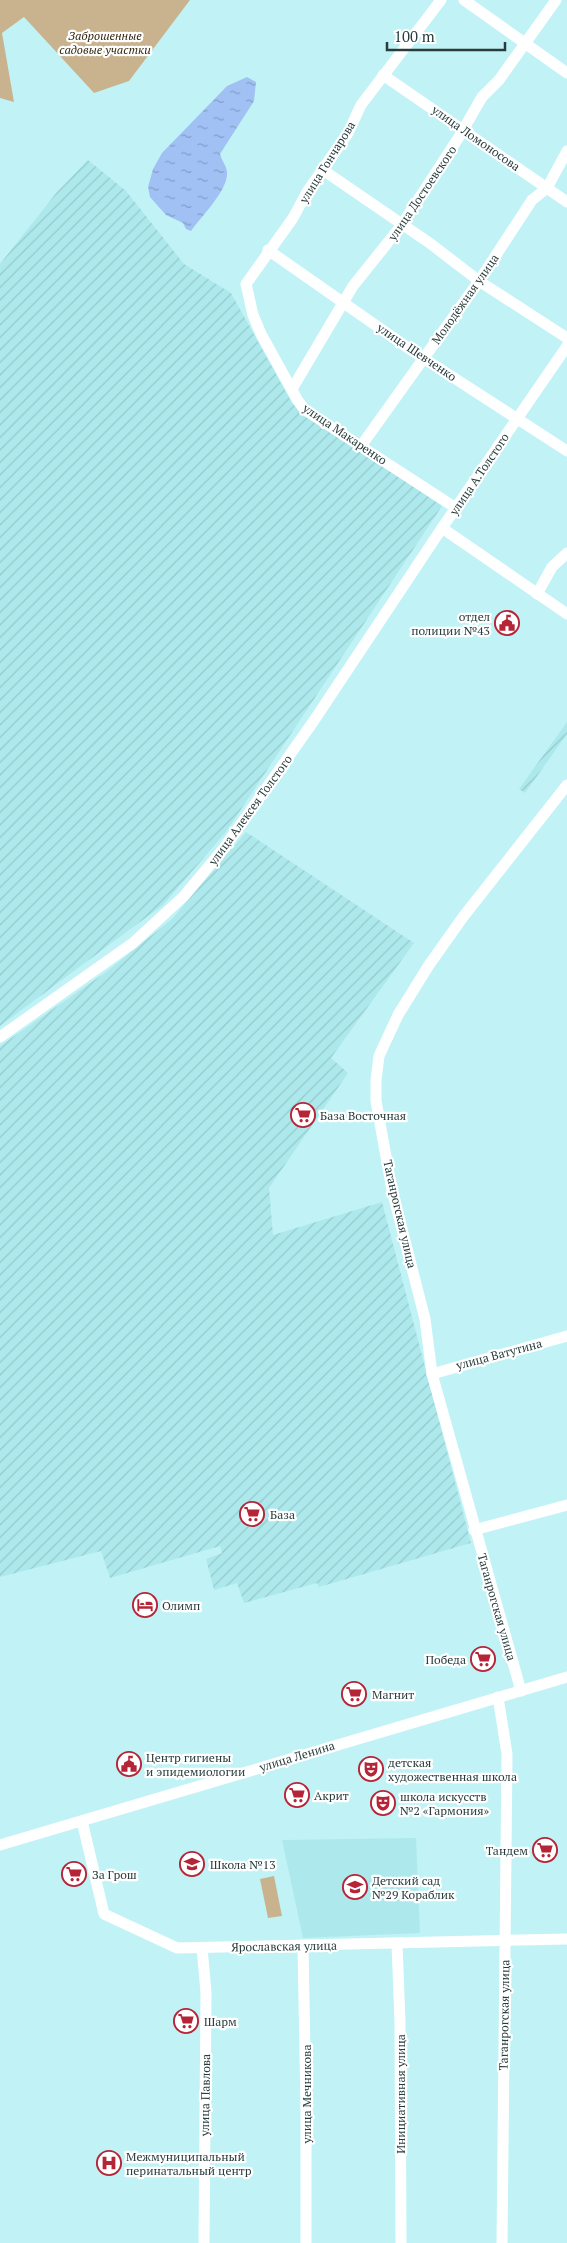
<svg xmlns="http://www.w3.org/2000/svg" width="567" height="2243" font-family="'PT Serif',serif">
<style>
.built{fill:#ade9ec}
.industrial{fill:url(#industrial-furrows)}
.garden{fill:#c9b38e}
.water{fill:url(#water-ripples)}
.lines{fill:none;stroke-linecap:round;stroke-linejoin:round}
.minor{stroke:#fff;stroke-width:11}
.labels{text-anchor:middle;dominant-baseline:central;stroke-width:4.5;stroke-linejoin:round;paint-order:stroke}
.park-label{font-size:12px;font-style:italic;fill:#35270e;stroke:#fff}
.street-label{font-size:12px;fill:#283c3d;stroke:#fff}
.poi-label{font-size:12px;fill:#283c3d;stroke:#fff;text-anchor:start}
</style>
<defs>
<pattern id="industrial-furrows" width="10" height="10" patternUnits="userSpaceOnUse" patternTransform="scale(1.25)"><rect width="10" height="10" fill="#ade9ec"/><path d="M-1 1l2-2M0 10L10 0M9 11l2-2" fill="none" stroke="#95c9cb"/></pattern>
<pattern id="water-ripples" width="26" height="14" patternUnits="userSpaceOnUse" patternTransform="scale(1.25)"><rect width="26" height="14" fill="#a1c0f4"/><path d="M2 4q2-2 4 0t4 0M15 11q2-2 4 0t4 0" fill="none" stroke="#839dc7"/></pattern>
</defs>
<rect width="100%" height="100%" fill="#c1f3f6"/>
<polygon class="built" points="416,1838 420,1933 303,1938 282,1840"/>
<g class="industrial">
<polygon points="88,160 126,191 184,264 231,293 292,403 442,506 226,832 163,905 0,1026 0,264 57,192"/>
<polygon points="567,722 567,734 525,793 519,789"/>
<polygon points="246,832 414,943 331,1058 348,1073 269,1188 273,1235 382,1202 471,1543 319,1587 317,1583 244,1603 237,1583 214,1590 206,1559 222,1553 220,1546 110,1578 101,1551 0,1577 0,1046 106,972 172,919"/>
</g>
<g class="garden">
<polygon points="0,0 190,0 129,81 94,93 24,17 2,33 14,102 0,98"/>
<polygon points="274,1876 282,1916 268,1918 260,1879"/>
</g>
<path class="water" d="M247,77l9,5 -2,19 -34,53c2,8 8,13 7,21 -1,17 -26,42 -36,56l-5,-2 -3,-6 -17,-8 -16,-18 -2,-10 5,-18 9,-16 65,-67z"/>
<g class="lines">
<g class="minor">
<polyline points="441,0 361,105 348,133 307,192 293,218 246,284 253,315 261,334 298,401 305,410 456,508"/>
<polyline points="464,0 567,73"/>
<polyline points="383,75 567,202"/>
<polyline points="323,170 431,244 479,281 567,338"/>
<polyline points="268,250 411,350 567,451"/>
<polyline points="292,389 353,286 401,226 459,137 482,97 499,80 556,0"/>
<polyline points="361,446 479,281 532,200 547,188 567,151"/>
<polyline points="442,528 567,614"/>
<polyline points="537,594 552,567 567,553"/>
<polyline points="0,1037 133,943 184,896 224,848 313,722 442,528 567,346"/>
<polyline points="432,1374 567,1336"/>
<polyline points="474,1530 567,1505"/>
<polyline points="521,1691 432,1374 425,1319 392,1190 376,1101 376,1080 379,1056 398,1015 429,965 463,917 567,785"/>
<polyline points="498,1697 507,1754 502,2243"/>
<polyline points="82,1821 104,1914 177,1948 567,1939"/>
<polyline points="0,1845 567,1677"/>
<polyline points="397,1944 400,2022 401,2243"/>
<polyline points="303,1946 306,2108 306,2243"/>
<polyline points="202,1948 206,1992 204,2243"/>
</g>
</g>
<defs>
<symbol id="civic-ring" viewBox="-11 -11 22 22"><circle r="9.5" fill="#fff" stroke="#b62437" stroke-width="1.5"/><path d="M-.6-6.5H3V-4.5H.6V-3L4-1V1h2V6H-6V1h2V-1L-.6-3ZM-1.2 2.5V6h2.4V2.5Z" fill="#b62437"/></symbol>
<symbol id="supermarket-ring" viewBox="-11 -11 22 22"><circle r="9.5" fill="#fff" stroke="#b62437" stroke-width="1.5"/><path d="M-6-5.5h2.5l.6 2H6L4.5 2H-2.5L-4.4-4H-6ZM-1.5 3.2a1.3 1.3 0 1 0 .1 0ZM3 3.2a1.3 1.3 0 1 0 .1 0Z" fill="#b62437"/></symbol>
<symbol id="hotel-ring" viewBox="-11 -11 22 22"><circle r="9.5" fill="#fff" stroke="#b62437" stroke-width="1.5"/><path d="M-6-4.5h1.5V1H6V5H4.5V3h-9V5H-6ZM-4 0a1.8 1.8 0 1 1 3.6 0ZM.5 0V-2.5h3Q6-2.5 6 0Z" fill="#b62437"/></symbol>
<symbol id="theatre-ring" viewBox="-11 -11 22 22"><circle r="9.5" fill="#fff" stroke="#b62437" stroke-width="1.5"/><path d="M-5-5.5Q0-4 5-5.5V0Q5 5 0 6Q-5 5-5 0ZM-3.3-2.5H-1v1.5H-3.3ZM1-2.5H3.3v1.5H1ZM-2.8 1Q0 5.5 2.8 1Z" fill="#b62437"/></symbol>
<symbol id="school-ring" viewBox="-11 -11 22 22"><circle r="9.5" fill="#fff" stroke="#b62437" stroke-width="1.5"/><path d="M0-5L7-2L0 1L-7-2ZM-4 1L0 2.5L4 1V4Q0 6-4 4Z" fill="#b62437"/></symbol>
<symbol id="hospital-ring" viewBox="-11 -11 22 22"><circle r="9.5" fill="#fff" stroke="#b62437" stroke-width="1.5"/><path d="M-5-5h3v3.5h4V-5h3V5h-3V1.5h-4V5h-3Z" fill="#b62437"/></symbol>
</defs>
<g fill-rule="evenodd">
<use href="#civic-ring" x="493" y="609" width="28" height="28"/>
<use href="#supermarket-ring" x="289" y="1101" width="28" height="28"/>
<use href="#supermarket-ring" x="238" y="1500" width="28" height="28"/>
<use href="#hotel-ring" x="131" y="1591" width="28" height="28"/>
<use href="#supermarket-ring" x="469" y="1645" width="28" height="28"/>
<use href="#supermarket-ring" x="340" y="1680" width="28" height="28"/>
<use href="#civic-ring" x="115" y="1750" width="28" height="28"/>
<use href="#theatre-ring" x="357" y="1755" width="28" height="28"/>
<use href="#supermarket-ring" x="283" y="1781" width="28" height="28"/>
<use href="#theatre-ring" x="369" y="1789" width="28" height="28"/>
<use href="#supermarket-ring" x="531" y="1836" width="28" height="28"/>
<use href="#school-ring" x="178" y="1850" width="28" height="28"/>
<use href="#supermarket-ring" x="60" y="1860" width="28" height="28"/>
<use href="#school-ring" x="341" y="1873" width="28" height="28"/>
<use href="#supermarket-ring" x="172" y="2007" width="28" height="28"/>
<use href="#hospital-ring" x="95" y="2149" width="28" height="28"/>
</g>
<g class="labels">
<g class="park-label">
<text x="105" y="35">Заброшенные<tspan x="105" dy="14">садовые участки</tspan></text>
</g>
<g class="street-label">
<text transform="translate(476 138) rotate(35)">улица Ломоносова</text>
<text transform="translate(327 162) rotate(-58)">улица Гончарова</text>
<text transform="translate(422 193) rotate(-56)">улица Достоевского</text>
<text transform="translate(465 299) rotate(-55)">Молодёжная улица</text>
<text transform="translate(417 352) rotate(34)">улица Шевченко</text>
<text transform="translate(345 434) rotate(34)">улица Макаренко</text>
<text transform="translate(479 474) rotate(-56)">улица А.Толстого</text>
<text transform="translate(250 810) rotate(-54)">улица Алексея Толстого</text>
<text transform="translate(400 1214) rotate(77)">Таганрогская улица</text>
<text transform="translate(499 1354) rotate(-15)">улица Ватутина</text>
<text transform="translate(497 1607) rotate(74)">Таганрогская улица</text>
<text transform="translate(297 1756) rotate(-17)">улица Ленина</text>
<text transform="translate(284 1946) rotate(-1)">Ярославская улица</text>
<text transform="translate(504 2015) rotate(-89)">Таганрогская улица</text>
<text transform="translate(306 2094) rotate(-90)">улица Мечникова</text>
<text transform="translate(400 2094) rotate(-90)">Инициативная улица</text>
<text transform="translate(205 2095) rotate(-89)">улица Павлова</text>
</g>
<g class="poi-label">
<text x="490" y="616" text-anchor="end">отдел<tspan x="490" dy="14">полиции №43</tspan></text>
<text x="320" y="1115">База Восточная</text>
<text x="270" y="1514">База</text>
<text x="162" y="1605">Олимп</text>
<text x="466" y="1659" text-anchor="end">Победа</text>
<text x="372" y="1694">Магнит</text>
<text x="146" y="1757">Центр гигиены<tspan x="146" dy="14">и эпидемиологии</tspan></text>
<text x="388" y="1762">детская<tspan x="388" dy="14">художественная школа</tspan></text>
<text x="314" y="1795">Акрит</text>
<text x="400" y="1796">школа искусств<tspan x="400" dy="14">№2 «Гармония»</tspan></text>
<text x="528" y="1850" text-anchor="end">Тандем</text>
<text x="210" y="1864">Школа №13</text>
<text x="92" y="1874">За Грош</text>
<text x="372" y="1880">Детский сад<tspan x="372" dy="14">№29 Кораблик</tspan></text>
<text x="204" y="2021">Шарм</text>
<text x="126" y="2156">Межмуниципальный<tspan x="126" dy="14">перинатальный центр</tspan></text>
</g>
</g>
<path d="M387 42v8h118v-8" fill="none" stroke="#283c3d" stroke-width="2.5"/>
<text x="394" y="42" font-size="15" fill="#283c3d" stroke="#ffffff" stroke-width="4" paint-order="stroke">100 m</text>
</svg>
